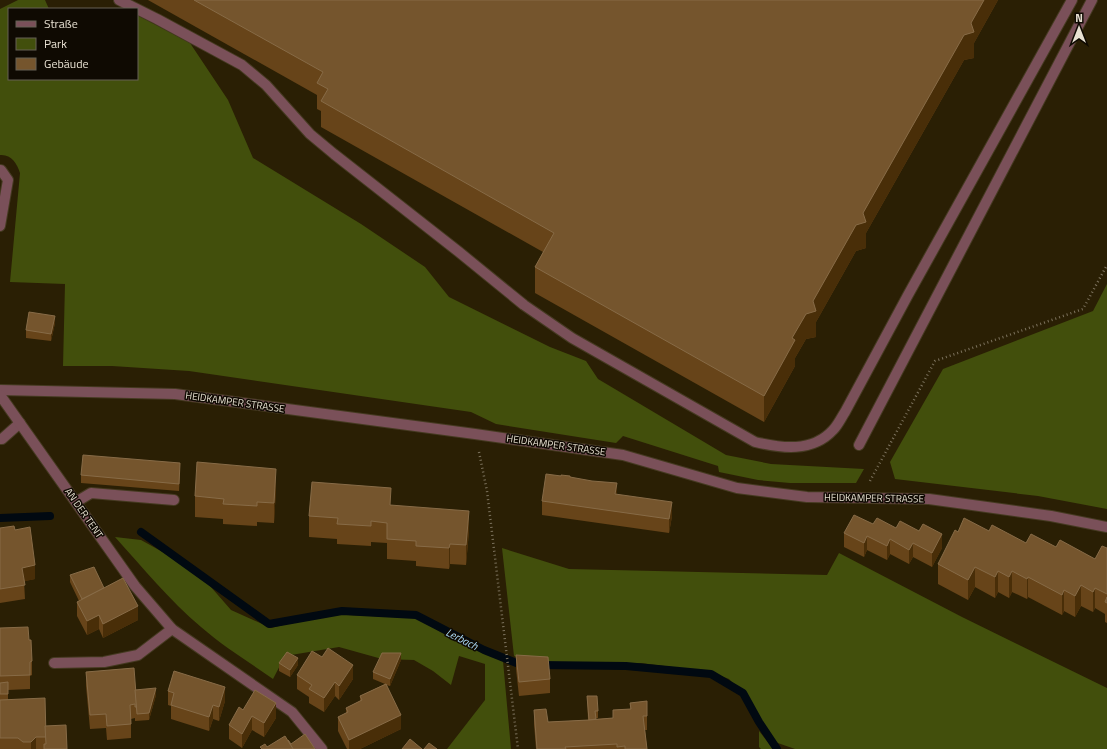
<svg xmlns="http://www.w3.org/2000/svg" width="1107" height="749" font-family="'Titillium Web',sans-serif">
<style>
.green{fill:#424f0c}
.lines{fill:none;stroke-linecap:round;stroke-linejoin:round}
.stream{stroke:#010911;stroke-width:8}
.service-casing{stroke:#453a21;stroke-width:12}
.minor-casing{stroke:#453a21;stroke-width:12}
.path{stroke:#7c725d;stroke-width:2.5;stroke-dasharray:1 3;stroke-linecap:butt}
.service{stroke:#7a5059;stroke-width:10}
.minor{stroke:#7a5059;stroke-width:10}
.wall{fill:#674419}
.shaded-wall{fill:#492e08}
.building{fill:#75552d;stroke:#876b47}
.labels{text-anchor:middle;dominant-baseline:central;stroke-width:3;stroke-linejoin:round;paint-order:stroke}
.street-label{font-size:10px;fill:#e8e1d2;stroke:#0f0a02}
.water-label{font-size:11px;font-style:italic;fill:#acdbf8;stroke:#0f0a02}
</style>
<rect width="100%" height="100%" fill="#2a1f04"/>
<g class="green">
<path d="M18,0h27l4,9h-40v70h128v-64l53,28 38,57 25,58 108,66 64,43 24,30 101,50 36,14 12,18 128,76 45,9 93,5 -8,14h-66l-32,-3 -39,-8 -1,-6 -95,-30 -7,7 -120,-19 -25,-12 -282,-41 -77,-5h-49l2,-82 -55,-2 10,-109c-3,-10 -9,-19 -20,-18v-146z"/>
<polygon points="1107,284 1107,509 1038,496 895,479 890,462 943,369 1093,311"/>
<path d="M115,537l26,3 56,31 34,39 40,18 55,-14 91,4 44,26 42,17 8,88h-64l38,-49v-36l-26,-8 -8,29 -18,-14 -19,-11 -32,-1 -43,-12 -54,9 -12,23c-24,-17 -49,-32 -72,-52 -32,-27 -58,-59 -86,-90z"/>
<polygon points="502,548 569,569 827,575 839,553 962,617 1107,688 1107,749 795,749 772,741 759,725 742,693 729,679 711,672 641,663 585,667 529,663 514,656"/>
<polygon points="759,731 770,745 775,749 761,749 759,747"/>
</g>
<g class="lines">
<g class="stream">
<polyline points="0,518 50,516"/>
<polyline points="141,532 269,624 342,611 416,615 484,650 519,664 526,664"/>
<polyline points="539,665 626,666 711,674 743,693 759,722 777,749"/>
</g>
<defs>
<g id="service">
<path d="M119,0l38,19 85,46 24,20 44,49 24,20 125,98 65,53 48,33 183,104c26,6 57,11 78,-12 5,-5 8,-12 12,-18l63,-117 164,-295"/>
<polyline points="0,439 2,439 20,423"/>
<polyline points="859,445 1092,0"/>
<polyline points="76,502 91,493 174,500"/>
</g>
<g id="minor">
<polyline points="0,170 1,170 8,180 0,226"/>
<polyline points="0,390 175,394 475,434 623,455 737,488 807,497 929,499 1051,516 1107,527"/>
<polyline points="0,395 135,586 172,629 292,712 322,749"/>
<polyline points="54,663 104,662 138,655 172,629"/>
</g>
</defs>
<use href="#service" class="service-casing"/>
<use href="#minor" class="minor-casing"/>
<g class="path">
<polyline points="479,452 487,491 518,749"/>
<polyline points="870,481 935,361 1083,309 1107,265"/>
</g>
<use href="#service" class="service"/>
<use href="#minor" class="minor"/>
</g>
<g class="wall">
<polygon points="148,0 998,0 974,43 974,58 964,60 866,233 866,248 856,251 816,322 816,337 806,339 795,358 795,366 764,422 535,293 535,267 543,252 321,127 321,111 317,109 317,95"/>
<polygon points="55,323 51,341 26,338 26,330"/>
<polygon points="180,470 179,491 81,483 81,475"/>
<polygon points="570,477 672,516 669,533 542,515 542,501"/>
<polygon points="276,489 274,523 257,522 257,526 223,524 223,519 195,517 195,496"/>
<polygon points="391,505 469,531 466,565 450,564 449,569 416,566 416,561 387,559 387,543 371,542 371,546 337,544 337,539 309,537 309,516"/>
<polygon points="873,524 896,528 942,548 932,567 913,557 909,564 890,554 887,560 867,550 864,557 844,547 844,533"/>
<polygon points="0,528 15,530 35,579 24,581 25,599 0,603"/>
<polygon points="989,531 1026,543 1056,547 1095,559 1107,548 1107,623 1105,622 1105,614 1095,608 1093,612 1081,606 1075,617 1064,611 1062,615 1028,597 1027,599 1012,592 1009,598 998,592 995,598 975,587 968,600 938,584 938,564 958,532"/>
<polygon points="70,575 104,588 138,620 103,638 99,629 87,635 77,616 77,602 79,601 70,582"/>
<polygon points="0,628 29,640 32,661 32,675 30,676 30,689 8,690 8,700 45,726 67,749 0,749"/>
<polygon points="516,655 550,679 550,693 519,696 516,669"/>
<polygon points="401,660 390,686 386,685 401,729 360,749 347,749 338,731 338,717 346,713 346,708 360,701 360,696 385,684 373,679 373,672"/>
<polygon points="279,663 298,665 290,677 279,671"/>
<polygon points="86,672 135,690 156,695 149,720 135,721 135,718 131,719 131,738 107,740 106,728 90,729 86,686"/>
<polygon points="297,675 353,679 339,700 335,696 324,712 309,703 309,697 297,689"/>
<polygon points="168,691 225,701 219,721 213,719 209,731 171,719 171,706 168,705"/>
<polygon points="587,696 598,711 598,718 596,718 596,719 613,718 613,710 630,709 630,703 647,701 647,730 645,730 647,749 536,749 534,724 534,710 548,722 588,720"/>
<polygon points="243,710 276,718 264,737 252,730 242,748 229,739 229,725"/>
</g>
<g class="shaded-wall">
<polygon points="984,0 998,0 974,43 974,58 964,60 866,233 866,248 856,251 816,322 816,337 806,339 795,358 795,366 764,422 764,396 792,338"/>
<polygon points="55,316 55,323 51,341 51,334"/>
<polygon points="180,463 180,470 179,491 179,484"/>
<polygon points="276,469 276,489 274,523 274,503"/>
<polygon points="617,483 617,497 615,494"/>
<polygon points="672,502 672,516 669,533 669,519"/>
<polygon points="469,511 469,531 466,565 466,545"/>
<polygon points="942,534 942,548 932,567 932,553"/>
<polygon points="867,536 867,550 864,557 864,543"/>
<polygon points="890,539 890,554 887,560 887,546"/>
<polygon points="913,543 913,557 909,564 909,550"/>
<polygon points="450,544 450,564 449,569 449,548"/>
<polygon points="35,565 35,579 22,582 22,568"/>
<polygon points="975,567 975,587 968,600 968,580"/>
<polygon points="998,571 998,592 995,598 995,577"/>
<polygon points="1012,571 1012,592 1009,598 1009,577"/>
<polygon points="1028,577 1028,597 1027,599 1027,579"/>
<polygon points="1081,585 1081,606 1075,617 1075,596"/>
<polygon points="1095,588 1095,608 1093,612 1093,592"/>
<polygon points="1064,590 1064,611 1062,615 1062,595"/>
<polygon points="138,606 138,620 103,638 103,624"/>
<polygon points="99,615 99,629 87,635 87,621"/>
<polygon points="401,653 401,660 390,686 390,679"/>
<polygon points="298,658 298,665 290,677 290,670"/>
<polygon points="353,665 353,679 339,700 339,686"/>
<polygon points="335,682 335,696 324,712 324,698"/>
<polygon points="225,687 225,701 219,721 219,707"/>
<polygon points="156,688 156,695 149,720 149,713"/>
<polygon points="276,703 276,718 264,737 264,723"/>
<polygon points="213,705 213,719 209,731 209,717"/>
<polygon points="401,715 401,729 360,749 349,749 349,740"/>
<polygon points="252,716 252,730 242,748 242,734"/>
<polygon points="36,737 36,749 31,749 31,742"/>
</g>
<g class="building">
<polygon points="194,0 984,0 971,23 974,32 964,35 863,213 866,222 856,225 813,301 816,311 806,314 792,338 795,340 764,396 535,267 554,233 321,101 328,89 317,83 323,72"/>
<polygon points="29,312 55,316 51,334 26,330"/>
<polygon points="83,455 180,463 179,484 81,475"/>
<polygon points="197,462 276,469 274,503 257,502 257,506 223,504 224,499 195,496"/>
<polygon points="546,474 561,476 561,475 570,476 570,477 592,481 617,483 615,494 672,502 669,519 542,501"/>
<polygon points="312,482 391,488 390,505 469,511 466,545 450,544 449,548 416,546 416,541 387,539 387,523 371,521 371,526 337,524 338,518 309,516"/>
<polygon points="854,515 873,524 877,518 896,528 900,521 919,531 923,524 942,534 932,553 913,543 909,550 890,539 887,546 867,536 864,543 844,533"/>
<polygon points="964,518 989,531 992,525 1026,543 1031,534 1056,547 1060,540 1095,559 1102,546 1107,548 1107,594 1095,588 1093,592 1081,585 1075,596 1064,590 1062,595 1028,577 1027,579 1012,571 1009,577 998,571 995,577 975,567 968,580 938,564 955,530 958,532"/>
<polygon points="14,526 15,530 30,527 35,565 22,568 25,585 0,589 0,528"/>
<polygon points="94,567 104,588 82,599 70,575"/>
<polygon points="123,578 138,606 103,624 99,615 87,621 77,602"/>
<polygon points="1107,597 1107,603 1105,602"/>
<polygon points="28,627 29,640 31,640 32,661 30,662 30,675 0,676 0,628"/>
<polygon points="328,648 353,665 339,686 335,682 324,698 309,689 312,685 297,675 312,651 322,657"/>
<polygon points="287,652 298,658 290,670 279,663"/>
<polygon points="382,653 401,653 390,679 373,672"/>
<polygon points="516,655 548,657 550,679 519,682"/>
<polygon points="134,668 137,707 135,707 135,704 130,705 131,724 107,726 106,714 90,715 86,672"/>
<polygon points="174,671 225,687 219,707 213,705 209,717 171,705 174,693 168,691"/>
<polygon points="8,682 8,694 0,694 0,683"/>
<polygon points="386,684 401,715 349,740 338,717 348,712 346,708 362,700 360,696"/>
<polygon points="156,688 149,713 137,714 135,690"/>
<polygon points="255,690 276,703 264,723 252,716 242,734 229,725 239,707 243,710"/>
<polygon points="587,696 597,696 598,711 595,711 596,719 589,720"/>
<polygon points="45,698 46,737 36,737 31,742 23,742 18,738 0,738 0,700"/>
<polygon points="647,701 647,716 643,716 647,749 625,749 625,746 617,747 617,744 565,747 566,749 537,749 534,710 546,709 548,722 589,720 613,718 613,710 631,709 630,703"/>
<polygon points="66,725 67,749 44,749 44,744 46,744 45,726"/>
<polygon points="305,734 315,749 293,749 288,740 291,744"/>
<polygon points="285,736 293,749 262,749 260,747 265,744 267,747"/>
<polygon points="410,739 422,749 402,749"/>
<polygon points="429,743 437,749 424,749"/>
</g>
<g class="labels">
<g class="street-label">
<text transform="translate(235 402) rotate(8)">HEIDKAMPER STRASSE</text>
<text transform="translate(556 445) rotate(8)">HEIDKAMPER STRASSE</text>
<text transform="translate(874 498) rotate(1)">HEIDKAMPER STRASSE</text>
<text transform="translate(84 513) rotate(55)">AN DER TENT</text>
</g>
<g class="water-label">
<text transform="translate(462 639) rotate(27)">Lerbach</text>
</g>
</g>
<rect x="8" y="8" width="130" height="72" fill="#0f0a02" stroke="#666055"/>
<rect x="16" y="21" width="20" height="6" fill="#7a5059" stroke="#666055"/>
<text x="44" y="28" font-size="12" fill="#e8e1d2">Straße</text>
<rect x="16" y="38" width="20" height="12" fill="#424f0c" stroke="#666055"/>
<text x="44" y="48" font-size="12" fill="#e8e1d2">Park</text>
<rect x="16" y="58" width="20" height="12" fill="#75552d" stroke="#666055"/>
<text x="44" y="68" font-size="12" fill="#e8e1d2">Gebäude</text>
<g transform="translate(1079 28)" stroke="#0f0a02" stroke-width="3" paint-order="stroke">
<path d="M0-3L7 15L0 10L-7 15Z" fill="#e8e1d2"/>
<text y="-6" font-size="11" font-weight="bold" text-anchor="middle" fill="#e8e1d2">N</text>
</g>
</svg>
